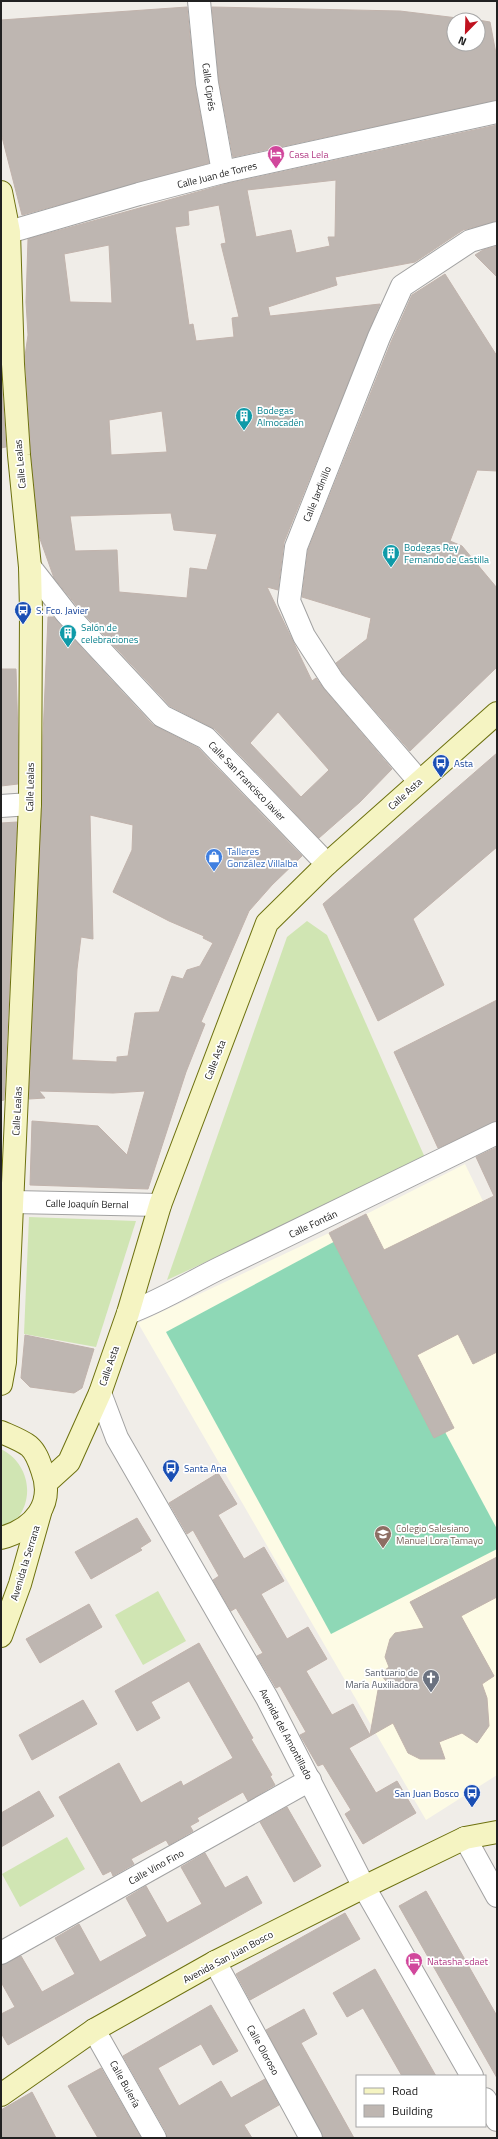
<svg xmlns="http://www.w3.org/2000/svg" width="498" height="2139" font-family="'Titillium Web',sans-serif">
<style>
.education{fill:#fdfbe5}
.grass{fill:#d0e5b3}
.pitch{fill:#8ed8b6}
.building{fill:#beb6b1;stroke:#c1b3ac;fill-rule:evenodd}
.lines{fill:none;stroke-linecap:round;stroke-linejoin:round}
.street-casing{stroke:#a2a2a2;stroke-width:24}
.secondary-casing{stroke:#6d710f;stroke-width:24}
.street{stroke:#fff;stroke-width:22}
.secondary{stroke:#f5f4c2;stroke-width:22}
.labels{text-anchor:middle;dominant-baseline:central;stroke-width:3.5;stroke-linejoin:round;paint-order:stroke}
.street-label{font-size:10px;fill:#212121;stroke:#fff}
.hotel-label{font-size:10px;fill:#b23c85;stroke:#fff;text-anchor:start}
.culture-label{font-size:10px;fill:#0d838f;stroke:#fff;text-anchor:start}
.transit-label{font-size:10px;fill:#164399;stroke:#fff;text-anchor:start}
.shop-label{font-size:10px;fill:#366cbe;stroke:#fff;text-anchor:start}
.education-label{font-size:10px;fill:#785e54;stroke:#fff;text-anchor:start}
.worship-label{font-size:10px;fill:#5b616d;stroke:#fff;text-anchor:end}
</style>
<rect width="100%" height="100%" fill="#f0ede8"/>
<polygon class="education" points="465,1164 497,1230 497,1775 426,1820 138,1323 329,1233"/>
<g class="grass">
<polygon points="307,921 327,935 426,1160 167,1280 287,937"/>
<polygon points="29,1217 136,1221 96,1347 24,1334"/>
<path d="M1,1449c26,13 35,46 16,70 -3,4 -11,7 -16,10z"/>
<polygon points="158,1591 186,1641 143,1665 115,1615"/>
<polygon points="67,1837 85,1869 20,1907 2,1874"/>
</g>
<polygon class="pitch" points="341,1238 497,1529 497,1549 331,1634 166,1332"/>
<g class="building">
<polygon points="187,7 195,85 209,163 22,215 1,133 1,20"/>
<polygon points="212,7 400,11 474,20 454,20 454,44 478,44 478,20 490,22 497,59 497,100 233,157 219,81"/>
<path d="M497,125v96l-34,9 -48,32 -80,15 2,8 -69,22 2,9 110,-12 -96,238 -6,48 -11,-3 45,94 4,-3 8,11 68,80 -32,33 -41,36 -104,-109 -45,-23 -94,-101 -22,-27 -15,-42 -8,-82 -6,-98 3,-21 -2,-33 2,-63 198,-55zM336,180l-1,57h-7l2,9 -34,7 -5,-23 -35,7 -9,-47zM219,205l7,38 -5,1 18,73 -7,1 2,19 -38,4 -3,-17 -4,1 -14,-98 14,-2 -1,-14zM109,245l3,58 -42,-1 -6,-48zM162,411l5,41 -56,3 -2,-35zM171,513l3,17 43,4 -10,36 -17,-2 -3,30 -68,-6 -2,-42 -42,1 -5,-35zM278,712l51,58 -28,27 -51,-54z"/>
<polygon points="497,246 497,277 475,255 483,250"/>
<polygon points="445,274 497,356 497,471 477,470 450,541 462,546 497,588 497,667 410,751 343,674 336,663 367,639 371,618 302,597 308,550 391,342 412,295"/>
<polygon points="1,372 6,447 1,448"/>
<path d="M48,617h5l100,108 45,23 104,108 -30,29 -23,26 -48,111 4,2 -19,48 -38,117 -118,-4 2,-64 66,5 29,29 18,-64 -32,2 -74,-2 6,7 -16,1 13,-294 1,-69zM90,815l43,10 -1,25 -19,42 56,29 35,15 -1,2 10,5 -13,23 -13,4 -4,9 -11,-3 -13,36 -24,1 -7,43 -11,1v5l-45,-2 5,-91 4,-32 12,2z"/>
<polygon points="1,669 16,669 18,736 18,784 1,786"/>
<polygon points="497,753 497,847 413,919 444,985 378,1021 323,904"/>
<polygon points="17,822 4,1100 1,1101 1,823"/>
<polygon points="497,1000 497,1121 438,1148 394,1052"/>
<polygon points="497,1147 497,1352 473,1364 458,1334 417,1355 454,1428 434,1438 329,1233 366,1214 384,1250 494,1196 476,1157"/>
<polygon points="25,1335 94,1349 82,1388 74,1393 30,1387 21,1378"/>
<polygon points="218,1473 237,1504 218,1515 244,1559 264,1547 284,1581 261,1594 287,1639 308,1627 327,1659 306,1671 332,1715 353,1704 370,1735 378,1690 387,1682 380,1674 389,1667 385,1657 390,1639 395,1633 424,1628 410,1602 497,1557 497,1597 461,1616 494,1676 482,1684 487,1698 489,1726 477,1743 462,1733 439,1742 445,1759 420,1759 408,1753 393,1723 349,1748 376,1793 397,1781 416,1813 363,1844 345,1814 351,1810 323,1764 318,1766 300,1735 306,1732 280,1686 276,1688 257,1656 263,1653 236,1608 231,1611 213,1580 219,1576 193,1530 187,1534 169,1503"/>
<polygon points="137,1518 151,1541 140,1548 142,1550 91,1579 75,1552"/>
<polygon points="89,1604 102,1627 40,1663 26,1639"/>
<polygon points="199,1643 253,1738 251,1739 272,1775 270,1776 275,1785 248,1801 243,1792 197,1818 199,1821 190,1826 193,1831 169,1845 166,1840 131,1859 134,1864 113,1876 111,1871 103,1875 59,1797 119,1763 141,1803 181,1781 183,1786 233,1758 189,1681 151,1702 160,1718 137,1731 115,1691"/>
<polygon points="83,1700 97,1724 32,1760 19,1735"/>
<polygon points="39,1791 54,1816 1,1847 1,1813"/>
<polygon points="287,1807 321,1866 294,1882 260,1822"/>
<polygon points="205,1853 225,1888 247,1876 262,1903 8,2045 1,2033 1,2014 15,2007 1,1982 1,1965 21,1956 42,1992 75,1974 55,1938 79,1924 100,1962 147,1936 126,1898 146,1886 167,1923 202,1904 181,1867"/>
<polygon points="426,1891 497,2016 497,2078 399,1906"/>
<polygon points="345,1913 360,1939 250,2000 236,1974"/>
<polygon points="375,1969 436,2076 402,2076 363,2008 347,2017 333,1993"/>
<polygon points="211,2005 238,2051 213,2065 201,2044 158,2068 179,2106 221,2081 231,2098 265,2079 279,2105 244,2125 252,2138 167,2138 166,2132 123,2056"/>
<polygon points="304,2009 317,2034 301,2043 354,2138 323,2138 266,2030"/>
<polygon points="101,2068 141,2138 98,2138 68,2086"/>
<polygon points="32,2092 56,2138 1,2138 1,2110"/>
</g>
<g class="lines">
<defs>
<g id="street">
<polyline points="199,1 207,83 223,172"/>
<polyline points="9,232 139,194 223,172 497,112"/>
<polyline points="30,567 66,613 162,716 206,738 327,864"/>
<polyline points="419,781 333,681 304,636 289,601 296,547 379,337 402,286 470,241 497,233"/>
<polyline points="1,806 30,804"/>
<polyline points="13,1202 160,1205"/>
<path d="M128,1313c33,-12 63,-31 94,-46 92,-44 183,-90 275,-134"/>
<polyline points="100,1393 117,1438 267,1698 364,1887 472,2076"/>
<polyline points="465,1838 497,1896"/>
<polyline points="1,1953 310,1780"/>
<polyline points="215,1962 311,2138"/>
<polyline points="94,2030 155,2138"/>
<polyline points="485,2099 497,2120"/>
</g>
<g id="secondary">
<polyline points="1,192 9,232 13,364 19,455 30,567 31,611 30,804 5,1362 1,1384"/>
<path d="M1,1432c9,4 20,8 28,14 7,6 10,15 13,24 13,34 -8,59 -41,68"/>
<polyline points="47,1482 69,1462 100,1393 128,1313 160,1205 267,923 327,864 497,713"/>
<polyline points="1,1636 20,1584 40,1513"/>
<polyline points="1,2095 94,2030 215,1962 364,1887 465,1838 497,1832"/>
</g>
</defs>
<use href="#street" class="street-casing"/>
<use href="#secondary" class="secondary-casing"/>
<use href="#street" class="street"/>
<use href="#secondary" class="secondary"/>
</g>
<defs>
<symbol id="hotel-pin" viewBox="-11 -11 22 30"><path d="M0 17L-7.5 6A9.5 9.5 0 1 1 7.5 6Z" fill="#d1479c" stroke="#fff"/><path d="M-6-4.5h1.5V1H6V5H4.5V3h-9V5H-6ZM-4 0a1.8 1.8 0 1 1 3.6 0ZM.5 0V-2.5h3Q6-2.5 6 0Z" fill="#fff"/></symbol>
<symbol id="building-pin" viewBox="-11 -11 22 30"><path d="M0 17L-7.5 6A9.5 9.5 0 1 1 7.5 6Z" fill="#0f9aa8" stroke="#fff"/><path d="M-4-6H4V6H1V3H-1V6H-4ZM-2.5-4.3h1.7v1.8h-1.7ZM.8-4.3h1.7v1.8H.8ZM-2.5-1h1.7V.8h-1.7ZM.8-1h1.7V.8H.8Z" fill="#fff"/></symbol>
<symbol id="bus-pin" viewBox="-11 -11 22 30"><path d="M0 17L-7.5 6A9.5 9.5 0 1 1 7.5 6Z" fill="#1a4fb4" stroke="#fff"/><path d="M-5-6H5V4H4V6H2V4H-2V6H-4V4H-5ZM-3.5-4V0h7V-4ZM-3.5 1.2v1.5H-2V1.2ZM2 1.2v1.5H3.5V1.2Z" fill="#fff"/></symbol>
<symbol id="shop-pin" viewBox="-11 -11 22 30"><path d="M0 17L-7.5 6A9.5 9.5 0 1 1 7.5 6Z" fill="#3f7fe0" stroke="#fff"/><path d="M-5-2.5h2.3a2.7 3.5 0 0 1 5.4 0H5L5.5 6h-11ZM-1.5-2.5h3a1.5 2.3 0 0 0-3 0Z" fill="#fff"/></symbol>
<symbol id="school-pin" viewBox="-11 -11 22 30"><path d="M0 17L-7.5 6A9.5 9.5 0 1 1 7.5 6Z" fill="#8d6e63" stroke="#fff"/><path d="M0-5L7-2L0 1L-7-2ZM-4 1L0 2.5L4 1V4Q0 6-4 4Z" fill="#fff"/></symbol>
<symbol id="church-pin" viewBox="-11 -11 22 30"><path d="M0 17L-7.5 6A9.5 9.5 0 1 1 7.5 6Z" fill="#6b7280" stroke="#fff"/><path d="M-1.2-6h2.4v3.5h3.3v2.4h-3.3V6h-2.4V-.1h-3.3v-2.4h3.3Z" fill="#fff"/></symbol>
</defs>
<g fill-rule="evenodd">
<use href="#hotel-pin" x="266" y="144" width="20" height="27"/>
<use href="#building-pin" x="234" y="406" width="20" height="27"/>
<use href="#building-pin" x="381" y="543" width="20" height="27"/>
<use href="#bus-pin" x="13" y="600" width="20" height="27"/>
<use href="#building-pin" x="58" y="623" width="20" height="27"/>
<use href="#bus-pin" x="431" y="753" width="20" height="27"/>
<use href="#shop-pin" x="204" y="847" width="20" height="27"/>
<use href="#bus-pin" x="161" y="1458" width="20" height="27"/>
<use href="#school-pin" x="373" y="1524" width="20" height="27"/>
<use href="#church-pin" x="421" y="1668" width="20" height="27"/>
<use href="#bus-pin" x="462" y="1783" width="20" height="27"/>
<use href="#hotel-pin" x="404" y="1951" width="20" height="27"/>
</g>
<g class="labels">
<g class="street-label">
<text transform="translate(209 87) rotate(82)">Calle Ciprés</text>
<text transform="translate(217 175) rotate(-14)">Calle Juan de Torres</text>
<text transform="translate(20 464) rotate(-95)">Calle Lealas</text>
<text transform="translate(317 494) rotate(-68)">Calle Jardinillo</text>
<text transform="translate(247 781) rotate(46)">Calle San Francisco Javier</text>
<text transform="translate(30 787) rotate(-89)">Calle Lealas</text>
<text transform="translate(405 794) rotate(-42)">Calle Asta</text>
<text transform="translate(215 1060) rotate(-69)">Calle Asta</text>
<text transform="translate(17 1111) rotate(-87)">Calle Lealas</text>
<text transform="translate(87 1204) rotate(1)">Calle Joaquín Bernal</text>
<text transform="translate(313 1224) rotate(-25)">Calle Fontán</text>
<text transform="translate(109 1366) rotate(-71)">Calle Asta</text>
<text transform="translate(25 1563) rotate(-73)">Avenida la Serrana</text>
<text transform="translate(286 1734) rotate(62)">Avenida del Amontillado</text>
<text transform="translate(156 1867) rotate(-29)">Calle Vino Fino</text>
<text transform="translate(228 1957) rotate(-28)">Avenida San Juan Bosco</text>
<text transform="translate(263 2050) rotate(61)">Calle Oloroso</text>
<text transform="translate(125 2084) rotate(61)">Calle Bulería</text>
</g>
<g class="hotel-label">
<text x="289" y="154">Casa Lela</text>
<text x="427" y="1961">Natasha sdaet</text>
</g>
<g class="culture-label">
<text x="257" y="410">Bodegas<tspan x="257" dy="12">Almocadén</tspan></text>
<text x="404" y="547">Bodegas Rey<tspan x="404" dy="12">Fernando de Castilla</tspan></text>
<text x="81" y="627">Salón de<tspan x="81" dy="12">celebraciones</tspan></text>
</g>
<g class="transit-label">
<text x="36" y="610">S. Fco. Javier</text>
<text x="454" y="763">Asta</text>
<text x="184" y="1468">Santa Ana</text>
<text x="459" y="1793" text-anchor="end">San Juan Bosco</text>
</g>
<g class="shop-label">
<text x="227" y="851">Talleres<tspan x="227" dy="12">González Villalba</tspan></text>
</g>
<g class="education-label">
<text x="396" y="1528">Colegio Salesiano<tspan x="396" dy="12">Manuel Lora Tamayo</tspan></text>
</g>
<g class="worship-label">
<text x="418" y="1672">Santuario de<tspan x="418" dy="12">María Auxiliadora</tspan></text>
</g>
</g>
<rect width="498" height="2139" fill="none" stroke="#212121" stroke-width="4"/>
<rect x="356" y="2075" width="130" height="52" fill="#ffffff" stroke="#a6a6a6"/>
<rect x="364" y="2088" width="20" height="6" fill="#f5f4c2" stroke="#a6a6a6"/>
<text x="392" y="2095" font-size="12" fill="#212121">Road</text>
<rect x="364" y="2105" width="20" height="12" fill="#beb6b1" stroke="#a6a6a6"/>
<text x="392" y="2115" font-size="12" fill="#212121">Building</text>
<g transform="translate(466 32) rotate(203)"><circle r="19" fill="#ffffff" stroke="#a6a6a6"/>
<path d="M0-3L7 15L0 10L-7 15Z" fill="#c0121f"/>
<text y="-6" font-size="11" font-weight="bold" text-anchor="middle" fill="#212121">N</text>
</g>
</svg>
